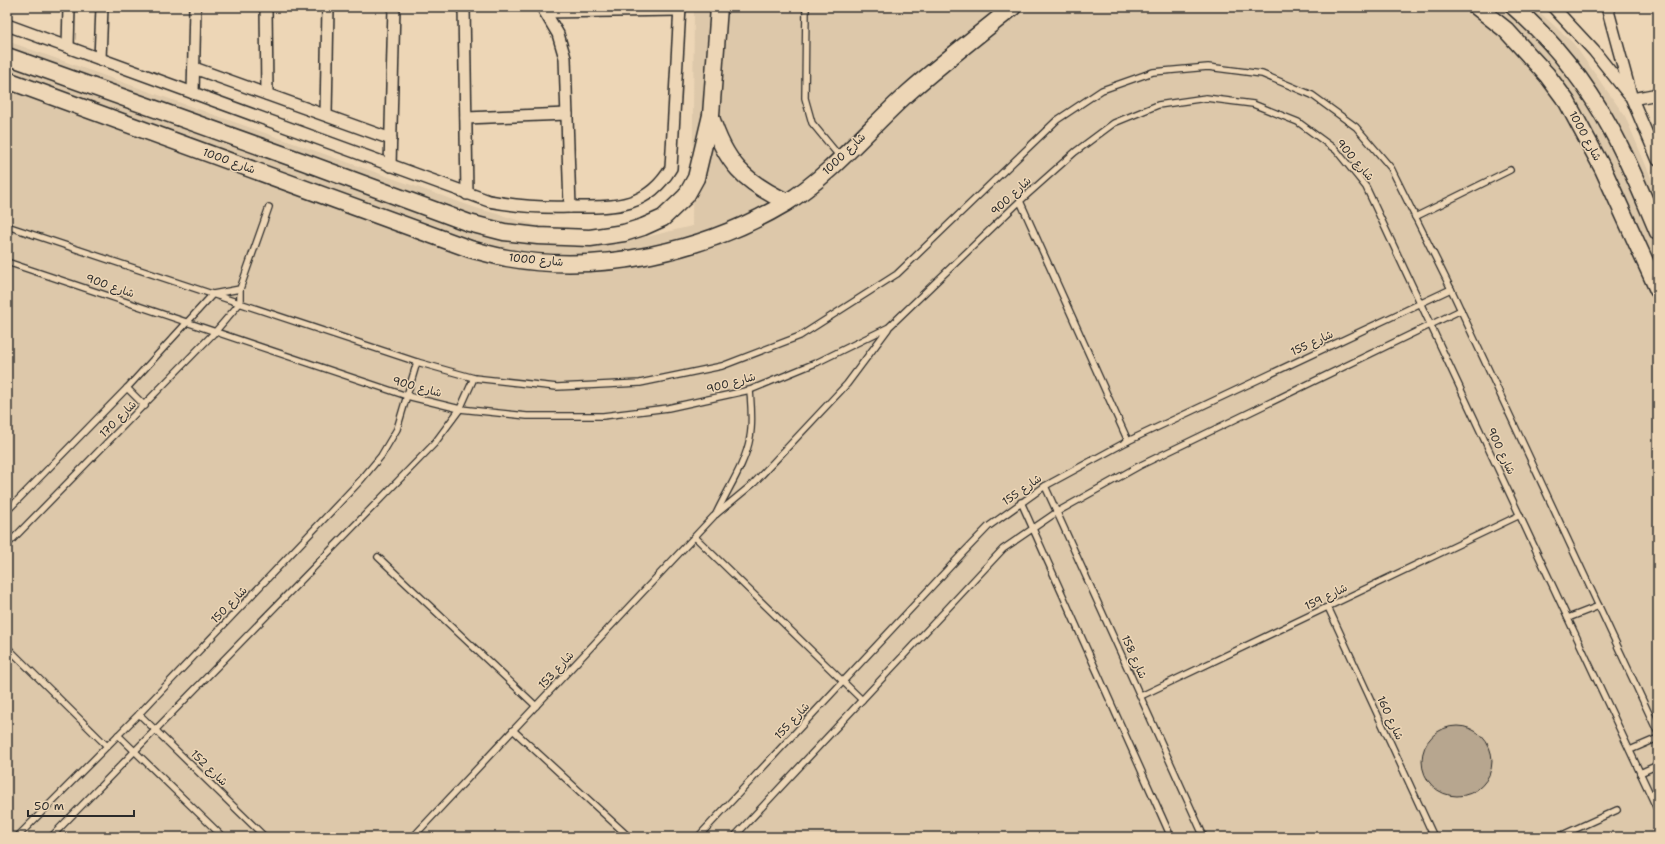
<svg xmlns="http://www.w3.org/2000/svg" width="1665" height="844" font-family="'Shantell Sans','Playpen Sans Arabic',sans-serif">
<style>
.built{fill:#ddc8aa}
.building{fill:#b7a68f;stroke:#2b2b2b}
.lines{fill:none;stroke-linecap:round;stroke-linejoin:round}
.lane-casing{stroke:#2b2b2b;stroke-width:8}
.street-casing{stroke:#2b2b2b;stroke-width:14}
.secondary-casing{stroke:#2b2b2b;stroke-width:19}
.lane{stroke:#edd6b6;stroke-width:5.5}
.street{stroke:#edd6b6;stroke-width:11}
.secondary{stroke:#edd6b6;stroke-width:16}
.labels{text-anchor:middle;dominant-baseline:central;stroke-width:3;stroke-linejoin:round;paint-order:stroke}
.street-label{font-size:11px;fill:#2b2b2b;stroke:#edd6b6}
</style>
<rect width="100%" height="100%" fill="#edd6b6"/>
<filter id="ink" filterUnits="userSpaceOnUse"><feTurbulence type="fractalNoise" baseFrequency=".025" numOctaves="2"/><feDisplacementMap in="SourceGraphic" scale="8" xChannelSelector="R" yChannelSelector="G"/><feConvolveMatrix kernelMatrix="1 2 1 2 8 2 1 2 1" color-interpolation-filters="sRGB"/></filter>
<g filter="url(#ink)">
<polygon class="built" points="694,7 1534,7 1573,43 1625,116 1658,194 1658,837 7,837 7,41 476,208 564,233 646,237 692,226"/>
<circle class="building" cx="1457" cy="761" r="35"/>
<g class="lines">
<defs>
<g id="lane">
<polyline points="806,7 805,98 812,123 840,157"/>
<polyline points="993,7 999,17"/>
<polyline points="1020,201 1128,441"/>
<polyline points="1415,217 1510,170"/>
<polyline points="7,226 417,362 474,378 557,387 640,383 722,366 800,336 897,274 1057,120 1102,90 1153,72 1208,67 1262,74 1312,95 1356,127 1391,168 1451,289 1658,733"/>
<polyline points="7,262 407,396 460,409 527,416 603,416 668,408 750,390 818,362 889,327 1020,201 1075,152 1114,123 1158,105 1206,98 1253,104 1298,122 1336,150 1366,187 1658,811"/>
<polyline points="127,388 145,406"/>
<polyline points="1045,486 1204,837"/>
<polyline points="1021,502 1171,837"/>
<polyline points="7,511 127,388 213,294 240,289"/>
<path d="M716,514c11,-24 30,-51 34,-77 3,-15 1,-32 0,-47"/>
<polyline points="695,537 862,700"/>
<polyline points="7,545 215,332 240,303 240,289 269,207"/>
<polyline points="378,557 536,706"/>
<polyline points="1328,607 1434,837"/>
<polyline points="1568,618 1599,606"/>
<polyline points="7,647 107,746"/>
<polyline points="1141,696 1520,515"/>
<polyline points="139,714 265,837"/>
<polyline points="513,730 629,837"/>
<polyline points="118,735 223,837"/>
<polyline points="1630,750 1658,738"/>
<polyline points="1640,773 1658,765"/>
<polyline points="17,837 139,714 361,480 381,456 397,429 417,362"/>
<polyline points="51,837 434,444 460,409 474,378"/>
<polyline points="413,837 714,516 754,483 847,384 888,329"/>
<polyline points="698,837 961,555 989,526 1045,486 1128,441 1451,289"/>
<polyline points="734,837 1003,549 1057,512 1139,466 1461,310"/>
<polyline points="1558,837 1617,810"/>
</g>
<g id="street">
<polyline points="266,7 267,94"/>
<polyline points="464,7 467,194"/>
<polyline points="545,7 545,12 558,34 565,58 570,207"/>
<polyline points="1553,7 1594,51 1629,95"/>
<polyline points="1607,7 1632,99 1658,160"/>
<polyline points="545,12 680,10"/>
<path d="M7,25l482,176c27,5 52,7 80,6 43,0 77,3 102,-39l9,-161"/>
<polyline points="68,47 69,7"/>
<polyline points="100,59 102,7"/>
<polyline points="194,68 391,139"/>
<polyline points="193,93 195,7"/>
<polyline points="1632,99 1658,94"/>
<polyline points="326,115 328,7"/>
<polyline points="466,118 567,114"/>
<polyline points="390,166 394,7"/>
</g>
<g id="secondary">
<polyline points="1477,7 1506,30 1547,75 1567,102 1603,169 1658,290"/>
<path d="M1514,7c39,34 72,76 97,122 18,32 32,68 47,103"/>
<polyline points="7,56 304,162 469,223 504,232 538,236 590,238 624,233 643,227 663,218 686,196 696,178 711,115 719,7"/>
<path d="M7,80l463,169c12,3 25,7 37,9 93,17 199,-7 279,-55 45,-28 83,-75 122,-110 34,-30 70,-58 105,-86"/>
<path d="M711,117c14,45 33,65 76,85"/>
</g>
</defs>
<use href="#lane" class="lane-casing"/>
<use href="#street" class="street-casing"/>
<use href="#secondary" class="secondary-casing"/>
<use href="#lane" class="lane"/>
<use href="#street" class="street"/>
<use href="#secondary" class="secondary"/>
</g>
</g>
<g class="labels">
<g class="street-label">
<text transform="translate(1585 136) rotate(61)">شارع 1000</text>
<text transform="translate(844 154) rotate(-44)">شارع 1000</text>
<text transform="translate(1355 160) rotate(49)">شارع 900</text>
<text transform="translate(229 161) rotate(20)">شارع 1000</text>
<text transform="translate(1011 196) rotate(-43)">شارع 900</text>
<text transform="translate(536 260) rotate(5)">شارع 1000</text>
<text transform="translate(110 286) rotate(19)">شارع 900</text>
<text transform="translate(1312 343) rotate(-25)">شارع 155</text>
<text transform="translate(731 383) rotate(-15)">شارع 900</text>
<text transform="translate(417 387) rotate(15)">شارع 900</text>
<text transform="translate(118 419) rotate(-45)">شارع 170</text>
<text transform="translate(1501 451) rotate(65)">شارع 900</text>
<text transform="translate(1022 490) rotate(-35)">شارع 155</text>
<text transform="translate(1326 597) rotate(-26)">شارع 159</text>
<text transform="translate(229 605) rotate(-46)">شارع 150</text>
<text transform="translate(1134 657) rotate(66)">شارع 158</text>
<text transform="translate(556 670) rotate(-47)">شارع 153</text>
<text transform="translate(1390 718) rotate(65)">شارع 160</text>
<text transform="translate(792 721) rotate(-47)">شارع 155</text>
<text transform="translate(209 768) rotate(44)">شارع 152</text>
</g>
</g>
<rect width="1665" height="844" fill="none" stroke="#edd6b6" stroke-width="24"/>
<rect x="12" y="12" width="1641" height="820" fill="none" stroke="#2b2b2b" stroke-width="1.5" filter="url(#ink)"/>
<path d="M28 810v6h106v-6" fill="none" stroke="#2b2b2b" stroke-width="2"/>
<text x="34" y="810" font-size="12" fill="#2b2b2b" stroke="#edd6b6" stroke-width="3" paint-order="stroke">50 m</text>
</svg>
